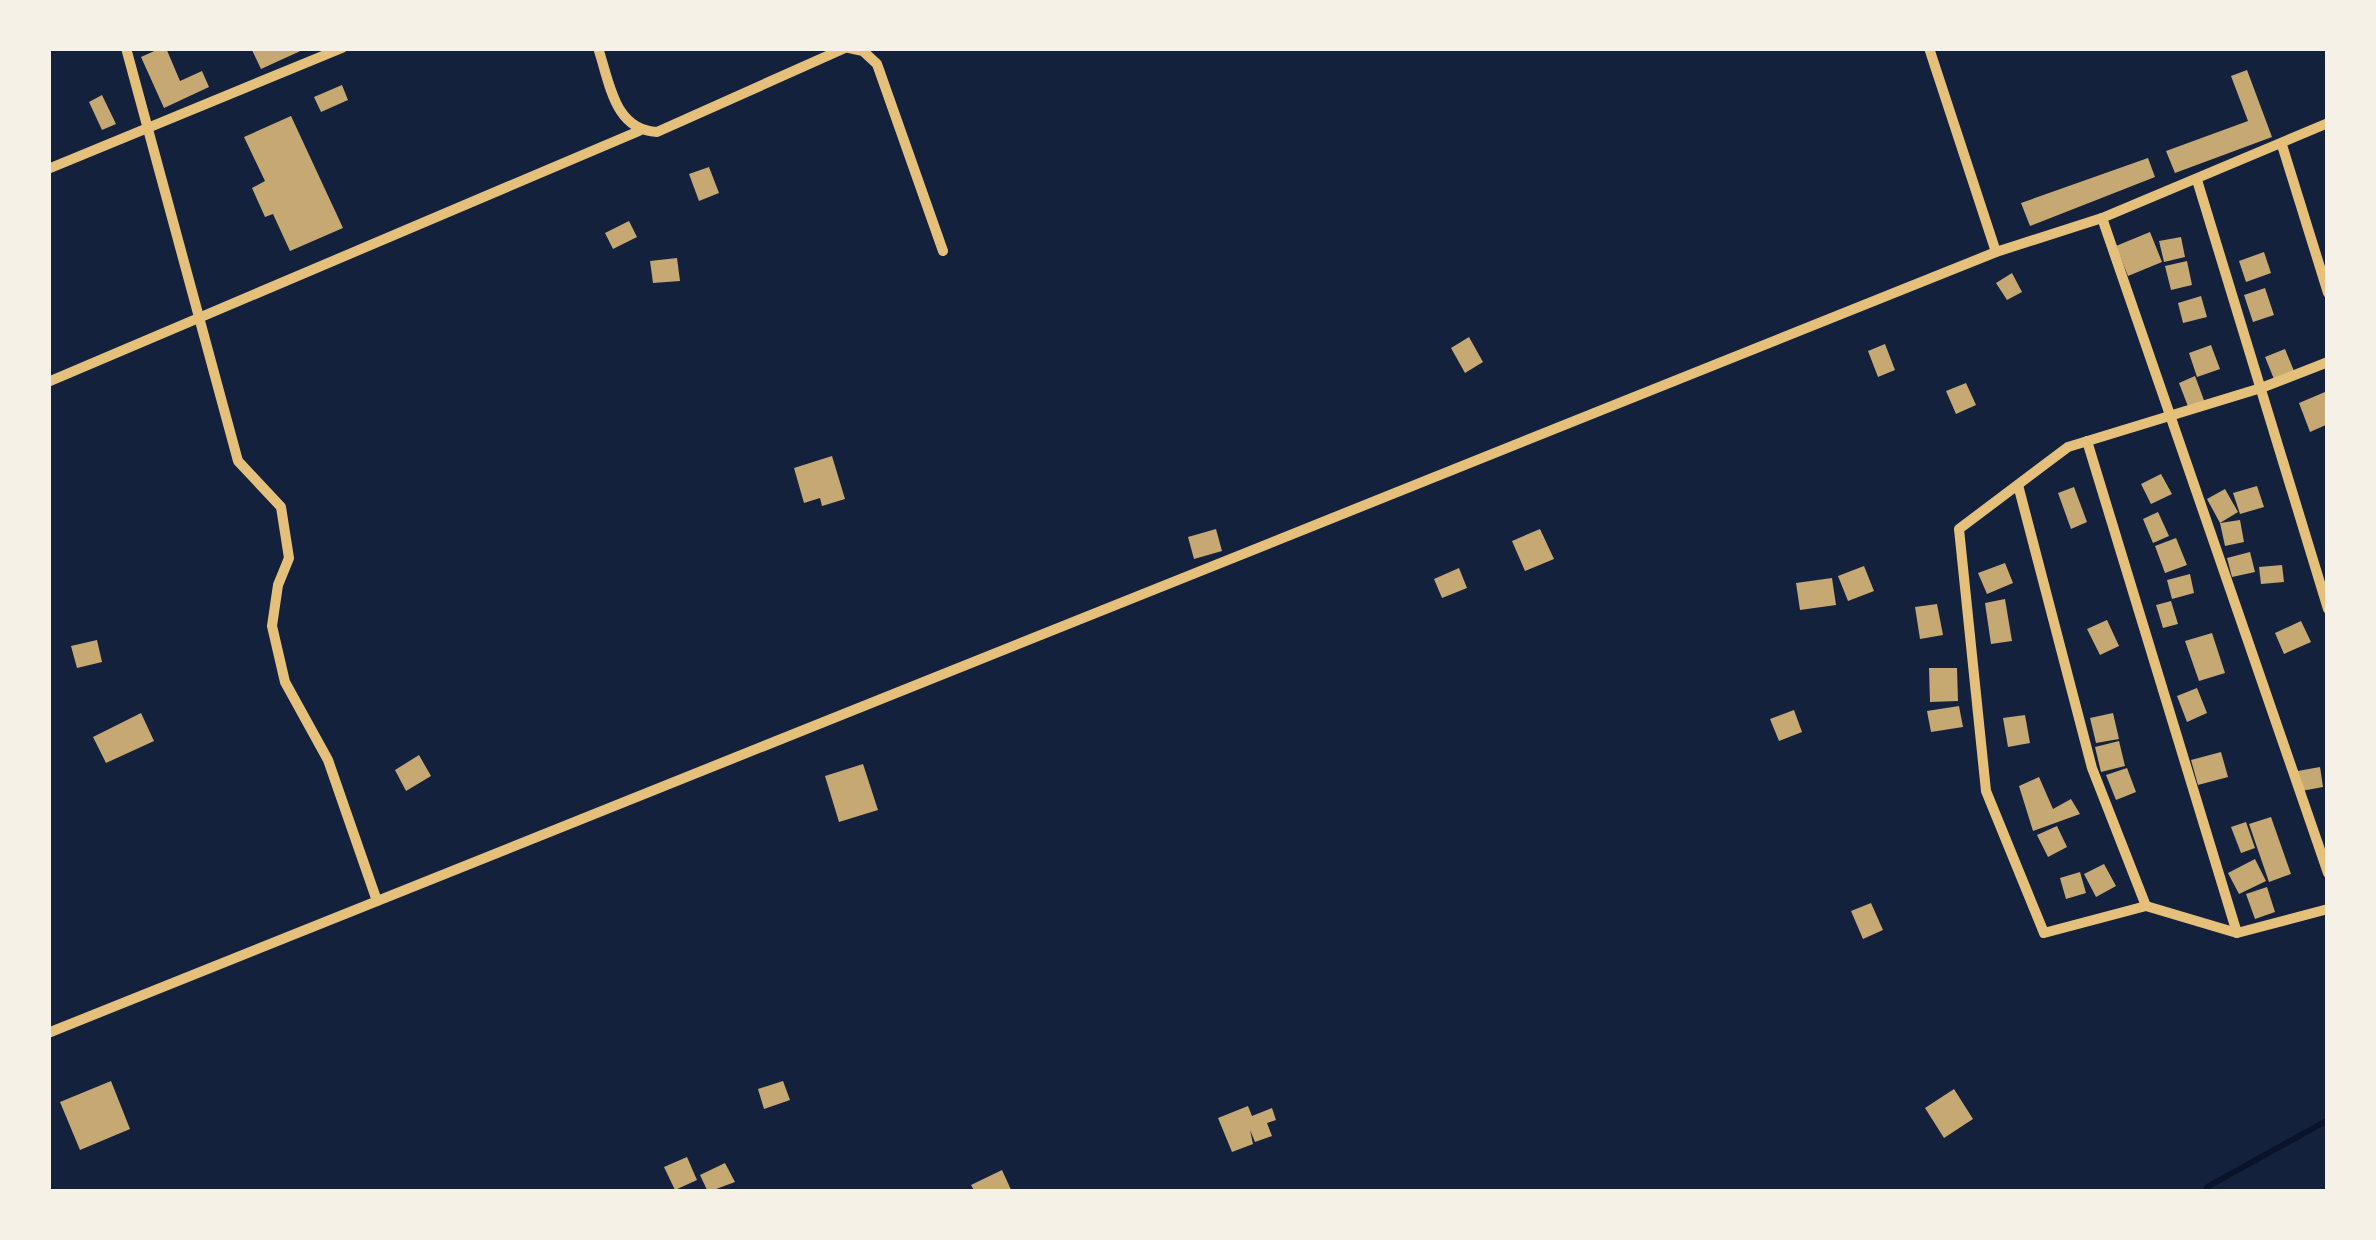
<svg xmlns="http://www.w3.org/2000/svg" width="2376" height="1240" font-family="'Archivo Narrow',sans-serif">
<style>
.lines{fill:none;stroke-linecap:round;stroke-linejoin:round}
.stream{stroke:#0b132b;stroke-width:6}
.building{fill:#c6a872}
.minor{stroke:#e5c07b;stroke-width:10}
</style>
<rect width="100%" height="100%" fill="#14213d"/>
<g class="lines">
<polyline class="stream" points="2207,1192 2207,1187 2328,1120"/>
</g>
<g class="building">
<polygon points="161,48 166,48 180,81 202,71 209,87 164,108 141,57"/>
<polygon points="251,48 307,48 261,69"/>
<polygon points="2247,70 2272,137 2175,173 2166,151 2248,121 2231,76"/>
<polygon points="342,85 348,100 321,112 314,97"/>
<polygon points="102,95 116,124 102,130 89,102"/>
<polygon points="291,116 343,228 290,251 273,214 265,217 252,188 265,181 244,137"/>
<polygon points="2148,158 2155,177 2030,226 2021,203"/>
<polygon points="709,167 719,193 699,201 689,174"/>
<polygon points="629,221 637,237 613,249 605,233"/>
<polygon points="2150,232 2162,262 2128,276 2116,246"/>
<polygon points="2181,237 2185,257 2164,262 2159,241"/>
<polygon points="2264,252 2271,273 2246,282 2239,261"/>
<polygon points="677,258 680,281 653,283 650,261"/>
<polygon points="2187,261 2192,285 2171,290 2165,266"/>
<polygon points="2012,273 2022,292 2007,300 1996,283"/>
<polygon points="2265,288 2274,315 2253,322 2244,295"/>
<polygon points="2201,296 2207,317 2183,323 2178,303"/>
<polygon points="1469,337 1483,362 1465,373 1451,348"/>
<polygon points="1885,344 1895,370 1878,377 1868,351"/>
<polygon points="2211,345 2220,369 2197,377 2189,353"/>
<polygon points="2285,349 2296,376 2276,384 2265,357"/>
<polygon points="2195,376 2205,403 2189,409 2179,383"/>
<polygon points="1966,383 1976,405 1956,414 1946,391"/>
<polygon points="2325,392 2328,424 2310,432 2299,403"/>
<polygon points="832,456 845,499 822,506 820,498 804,503 794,468"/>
<polygon points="2161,474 2172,494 2151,504 2141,484"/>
<polygon points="2257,486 2264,507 2240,514 2233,493"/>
<polygon points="2074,487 2087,522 2071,529 2058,493"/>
<polygon points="2225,489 2238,512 2220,523 2207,499"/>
<polygon points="2158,512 2169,536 2153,543 2143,519"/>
<polygon points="2240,520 2244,542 2225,546 2220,523"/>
<polygon points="1216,529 1222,551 1194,559 1188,537"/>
<polygon points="1540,529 1554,559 1525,571 1512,541"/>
<polygon points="2176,538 2187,565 2165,573 2155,546"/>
<polygon points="2250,552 2255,572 2232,577 2227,558"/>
<polygon points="2005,563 2013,583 1987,594 1978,573"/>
<polygon points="2282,565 2284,582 2261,584 2259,567"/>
<polygon points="1864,566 1874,591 1848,601 1838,576"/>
<polygon points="1459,568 1467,588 1442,598 1434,579"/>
<polygon points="2190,574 2194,593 2172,599 2167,580"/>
<polygon points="1832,578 1836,605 1800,610 1796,583"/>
<polygon points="2005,599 2012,641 1991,644 1985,603"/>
<polygon points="2171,601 2178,624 2163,628 2156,605"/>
<polygon points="1937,604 1943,635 1920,639 1915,607"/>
<polygon points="2107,620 2119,646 2100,655 2087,629"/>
<polygon points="2301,621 2311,642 2284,654 2275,633"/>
<polygon points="2212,633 2225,673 2199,681 2185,641"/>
<polygon points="97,640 102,662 77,668 71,646"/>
<polygon points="1929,668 1957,668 1958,701 1930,702"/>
<polygon points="2197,688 2207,713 2187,722 2177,696"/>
<polygon points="1959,706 1963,727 1931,732 1927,711"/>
<polygon points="1794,710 1802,732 1779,741 1770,719"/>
<polygon points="141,713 154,741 106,763 93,737"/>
<polygon points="2113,713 2119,739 2096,743 2090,718"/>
<polygon points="2025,715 2030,743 2008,747 2003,718"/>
<polygon points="2119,741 2125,766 2101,772 2095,747"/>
<polygon points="2221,752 2228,777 2198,785 2191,760"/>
<polygon points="419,755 431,776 406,791 395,770"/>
<polygon points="863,764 878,810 839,822 825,776"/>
<polygon points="2320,767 2323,787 2296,792 2292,772"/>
<polygon points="2127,768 2136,792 2116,800 2106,775"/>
<polygon points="2039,777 2053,809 2071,799 2080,814 2033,831 2019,786"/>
<polygon points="2271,817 2291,874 2269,882 2249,824"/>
<polygon points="2246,822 2255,848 2241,853 2231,827"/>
<polygon points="2057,826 2067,847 2048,857 2037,835"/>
<polygon points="2255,859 2266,881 2239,894 2228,873"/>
<polygon points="2104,864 2116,886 2096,897 2084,874"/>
<polygon points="2080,872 2086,893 2066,899 2060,878"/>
<polygon points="2267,887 2275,912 2255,919 2246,894"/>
<polygon points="1871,903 1883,930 1863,939 1851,911"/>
<polygon points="111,1081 130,1129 80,1150 60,1102"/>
<polygon points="783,1081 790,1100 764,1109 758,1089"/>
<polygon points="1954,1089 1973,1119 1944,1138 1925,1108"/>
<polygon points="1248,1106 1252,1116 1272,1108 1276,1120 1267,1123 1272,1136 1255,1142 1250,1130 1253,1144 1232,1152 1218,1118"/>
<polygon points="687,1157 697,1180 675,1190 664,1167"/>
<polygon points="725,1163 735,1182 708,1192 700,1175"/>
<polygon points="1002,1170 1012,1192 975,1192 971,1185"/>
</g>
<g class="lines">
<g class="minor">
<polyline points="126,48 238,461 281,507 289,558 278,585 272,626 285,682 328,760 377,901"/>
<path d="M598,48c12,35 16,82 59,84l188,-84"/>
<polyline points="849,48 863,51 877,64 943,251"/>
<polyline points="1929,48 1996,252"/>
<polyline points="2282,145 2328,293"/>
<polyline points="48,169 342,48"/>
<polyline points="2197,180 2328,609"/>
<polyline points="2102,218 2328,873"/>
<polyline points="2328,362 2261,388 2068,447 1959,529 1986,791 2044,933 2146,906 2237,933 2328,909"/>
<polyline points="48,382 639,131"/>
<polyline points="2087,441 2237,933"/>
<polyline points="2018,485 2092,768 2146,906"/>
<polyline points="48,1033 1996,252 2102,218 2328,123"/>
</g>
</g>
<rect width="2376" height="1240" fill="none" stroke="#f6f1e7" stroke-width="102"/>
</svg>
